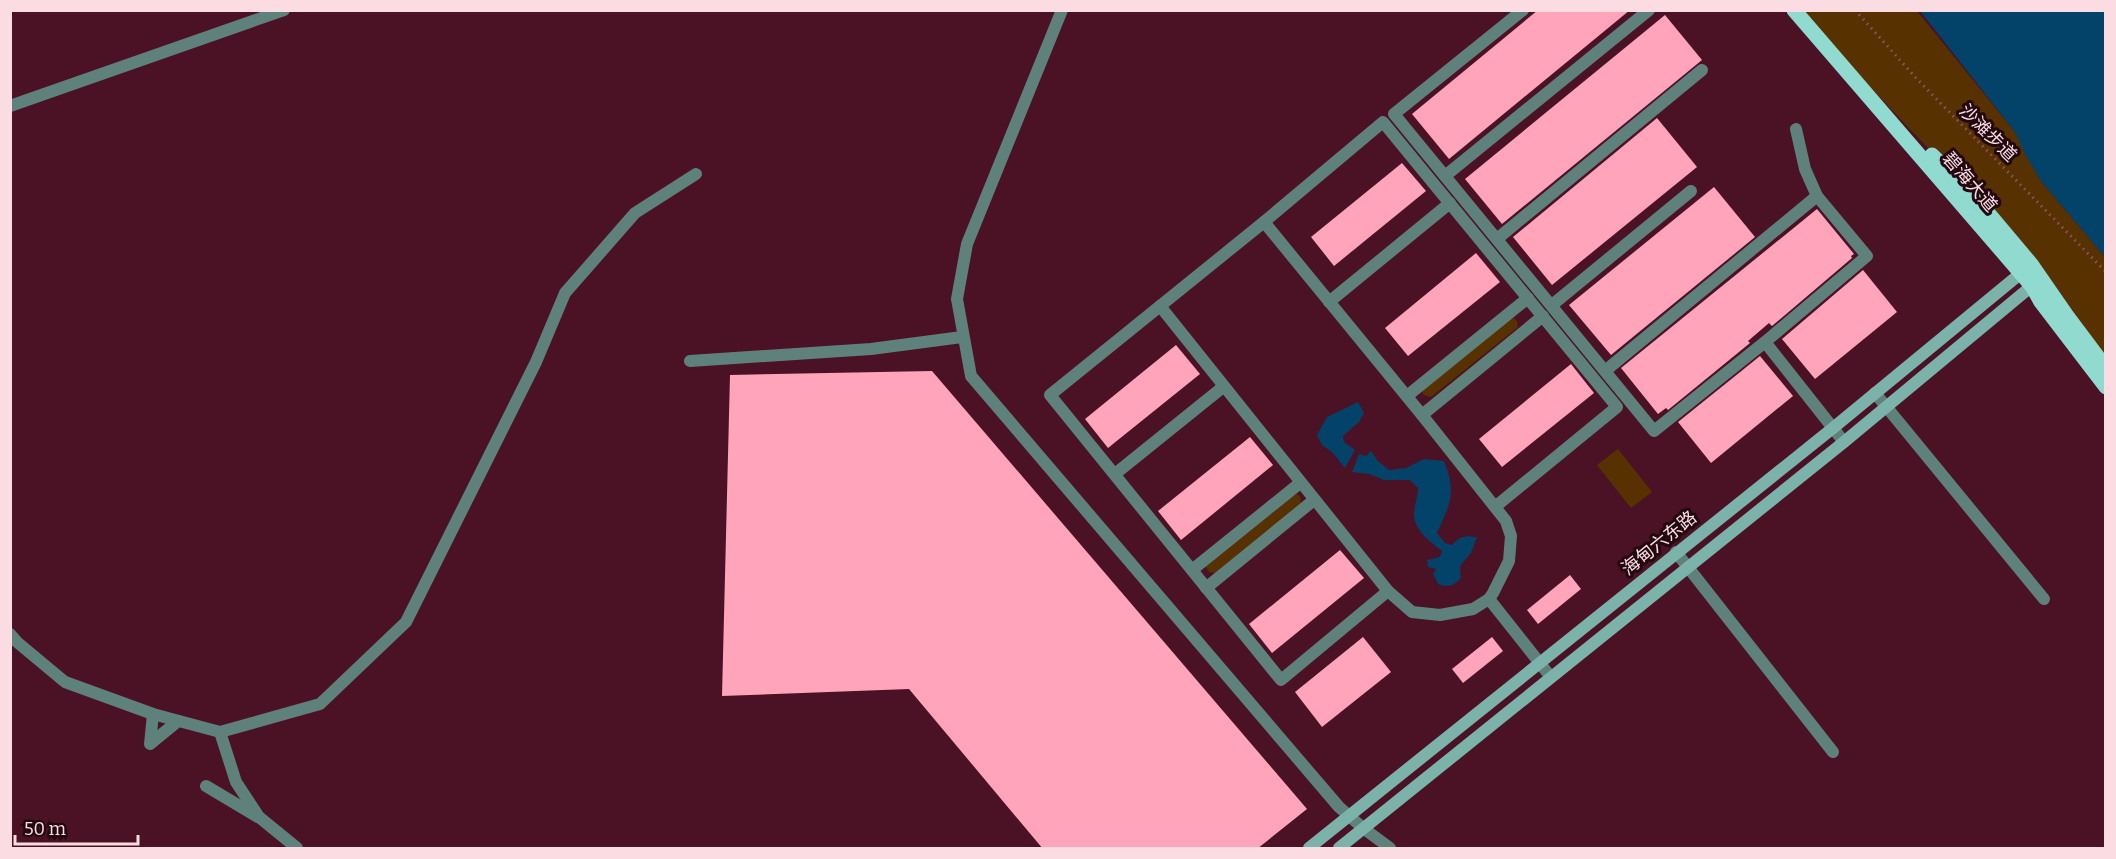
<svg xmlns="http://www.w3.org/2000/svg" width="2116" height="859" font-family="Bitter,'Noto Sans SC',serif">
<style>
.green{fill:#583101}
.water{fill:#034269}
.building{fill:#ffa4ba}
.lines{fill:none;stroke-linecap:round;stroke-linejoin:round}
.path{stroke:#885767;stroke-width:3;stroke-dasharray:1.5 4.5;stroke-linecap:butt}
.minor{stroke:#5f817c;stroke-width:12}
.secondary{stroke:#7bb3aa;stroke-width:12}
.primary{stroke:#90dacf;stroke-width:15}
.labels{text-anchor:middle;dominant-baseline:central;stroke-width:6;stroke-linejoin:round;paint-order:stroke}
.street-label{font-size:18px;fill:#fbdce3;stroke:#220910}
</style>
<rect width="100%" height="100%" fill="#4b1125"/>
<g class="green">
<polygon points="1798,11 1917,11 2015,132 2041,181 2105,257 2105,361 1978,201"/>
<polygon points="1514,318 1517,321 1518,327 1431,397 1424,395 1422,392 1425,387 1510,319"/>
<polygon points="1618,449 1652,492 1631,508 1597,465"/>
<polygon points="1296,494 1300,496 1301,503 1215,573 1209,572 1206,567 1207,565"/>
</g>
<g class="water">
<polygon points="1920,11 2105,11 2105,257 2041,181 2025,154 2015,132"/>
<polygon points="1358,402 1364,413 1359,422 1343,436 1344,442 1355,450 1345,468 1332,452 1322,445 1317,435 1327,417"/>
<path d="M1371,451l6,9 12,10 17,-2 18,-9 20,2c13,32 6,43 -7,72l8,10 7,2c8,-9 13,-10 25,-8l-6,16 -11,13 1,12c-7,8 -13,10 -23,6l-5,-10 3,-5 -8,-2 -1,-7 13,-3 2,-6c-10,-8 -26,-19 -28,-34 -1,-7 4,-21 4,-29l-8,-8h-26l-15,-6 -17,-2 7,-18 7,2z"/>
</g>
<g class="building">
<polygon points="1538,10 1630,10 1449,159 1412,114"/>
<polygon points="1665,15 1702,60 1502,224 1465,179"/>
<polygon points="1657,118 1697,167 1552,285 1513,237"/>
<polygon points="1402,163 1426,191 1334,266 1311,237"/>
<polygon points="1714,187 1755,237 1611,355 1569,305"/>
<polygon points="1817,209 1854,254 1851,256 1852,258 1772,326 1769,323 1748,341 1750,343 1668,410 1666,408 1658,414 1621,368"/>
<polygon points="1476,253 1500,282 1408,356 1385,328"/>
<polygon points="1863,270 1897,312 1815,379 1782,339"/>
<polygon points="1176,345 1200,374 1108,448 1085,419"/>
<polygon points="1760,356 1793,396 1711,463 1678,422"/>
<polygon points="1571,364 1594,393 1502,467 1479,439"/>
<polygon points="932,371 1307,809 1257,849 1043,849 909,689 722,696 730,375"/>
<polygon points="1250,437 1273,465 1181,540 1158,511"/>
<polygon points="1340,550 1364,578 1272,653 1249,624"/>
<polygon points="1570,575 1581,589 1538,624 1527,610"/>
<polygon points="1363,637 1391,672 1322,727 1295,692"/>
<polygon points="1492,637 1503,651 1463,683 1452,669"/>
</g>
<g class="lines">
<polyline class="path" points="1855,10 1916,78 2106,272"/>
<g class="minor">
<polyline points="1062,10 967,244 957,299 971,376 1339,807 1363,828 1390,848"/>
<polyline points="1523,10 1394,114 1654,431 1765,342"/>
<polyline points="10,106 284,10"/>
<polyline points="1796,129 1805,169 1817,196 1867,256 1765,342 1844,442"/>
<polyline points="1445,176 1649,10"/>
<polyline points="1497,239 1702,70"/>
<polyline points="1329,302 1450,203"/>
<polyline points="1552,305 1691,191"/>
<polyline points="1160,306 1388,591 1412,612 1440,615 1473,609 1489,599 1493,593 1509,561 1511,536 1506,521 1422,415 1264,222"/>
<polyline points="690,361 871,349 962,337"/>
<polyline points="1605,371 1817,196"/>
<polyline points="1875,393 2044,599"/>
<polyline points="1407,396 1528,298"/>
<polyline points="1422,415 1543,316"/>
<polyline points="1115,474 1223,387"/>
<polyline points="1676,552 1833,752"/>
<polyline points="1192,570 1300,483"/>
<polyline points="1206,588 1314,500"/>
<polyline points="1388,591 1281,680 1050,395 1264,222 1383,122 1617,407 1495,507"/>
<polyline points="1489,599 1550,676"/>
<polyline points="10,634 17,642 65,682 153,714 220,732 320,704 406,622 536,362 565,293 635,213 696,174"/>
<polyline points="153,714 150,744 178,721"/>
<polyline points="220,732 236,782 259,817 297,848"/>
<polyline points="206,786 258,817"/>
</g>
<g class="secondary">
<polyline points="1309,848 1833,428 2026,269"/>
<polyline points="1339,848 1844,442 2039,280"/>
</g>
<g class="primary">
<polyline points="1794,10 2032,286 2041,302 2106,387"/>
<polyline points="1932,155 1978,201 2031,264 2067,316 2106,368"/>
</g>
</g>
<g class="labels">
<g class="street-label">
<text transform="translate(1988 133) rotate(45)">沙滩步道</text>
<text transform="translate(1970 182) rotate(49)">碧海大道</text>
<text transform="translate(1659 543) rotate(-39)">海甸六东路</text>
</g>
</g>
<rect width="2116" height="859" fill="none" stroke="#fbdce3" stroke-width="24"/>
<path d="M15 835v9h123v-9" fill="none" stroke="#fbdce3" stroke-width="3"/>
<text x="24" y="835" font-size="18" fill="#fbdce3" stroke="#220910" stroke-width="4.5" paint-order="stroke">50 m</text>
</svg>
